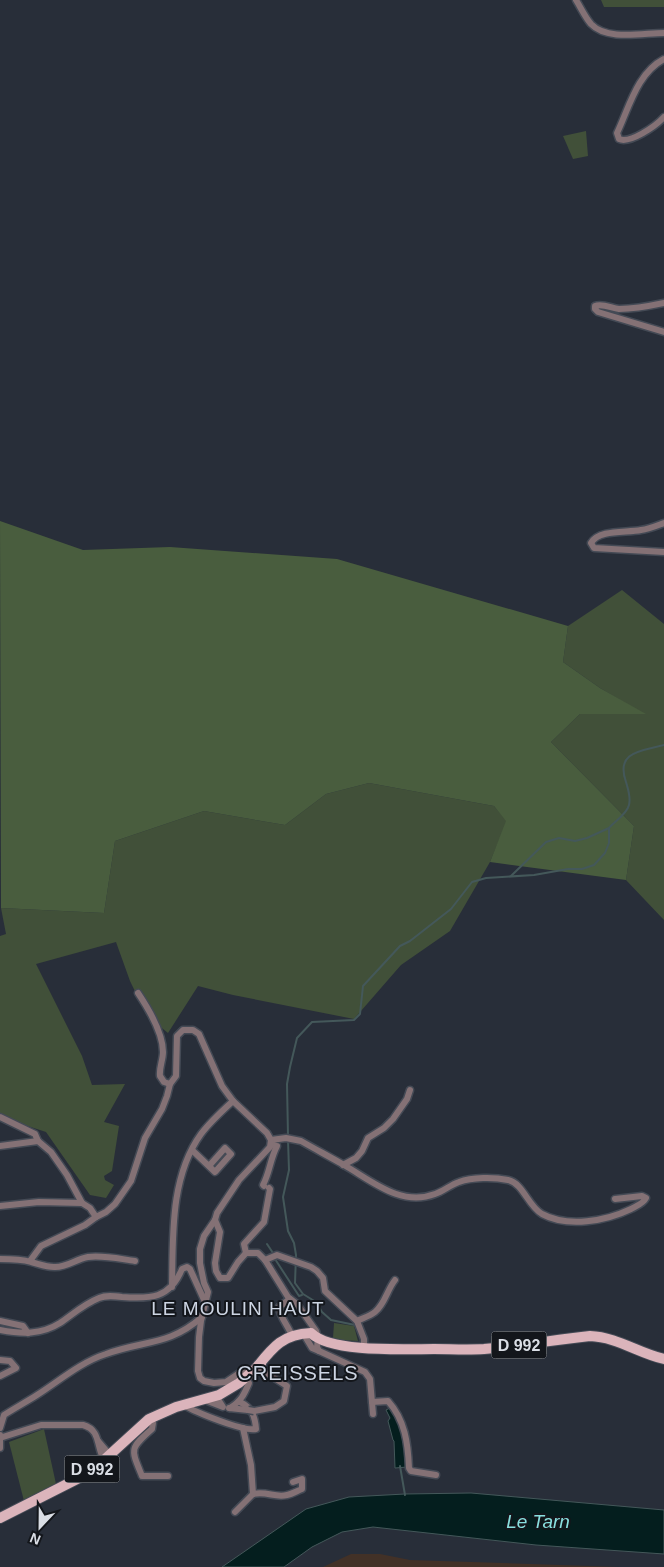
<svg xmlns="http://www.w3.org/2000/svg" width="664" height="1567" font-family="Helvetica,sans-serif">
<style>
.commercial{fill:#423127}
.green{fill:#415039}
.forest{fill:#495d3e}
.water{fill:#041e1e;stroke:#44585a}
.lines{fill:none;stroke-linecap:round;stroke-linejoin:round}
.stream{stroke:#44585a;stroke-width:2}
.minor-casing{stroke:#444a55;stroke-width:9}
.primary-casing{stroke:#444a55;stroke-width:12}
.minor{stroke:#847175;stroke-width:6}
.primary{stroke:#dbb4bb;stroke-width:10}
.minor-bridge-casing{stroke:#444a55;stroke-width:9;stroke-linecap:butt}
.minor-bridge{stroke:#847175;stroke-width:6}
.labels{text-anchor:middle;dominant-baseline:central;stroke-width:4;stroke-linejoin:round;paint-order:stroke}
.shield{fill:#13161b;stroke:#9ea2a8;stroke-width:1}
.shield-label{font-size:16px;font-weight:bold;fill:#dadee5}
.neighbourhood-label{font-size:19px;letter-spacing:1px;fill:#cdd5e3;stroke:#13161b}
.water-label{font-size:19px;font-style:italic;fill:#89dfdf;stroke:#13161b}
.quarter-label{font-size:20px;letter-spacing:1px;fill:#cdd5e3;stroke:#13161b}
</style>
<rect width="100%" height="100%" fill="#282e39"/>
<polygon class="commercial" points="351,1554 380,1554 410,1560 619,1567 323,1567"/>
<g class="green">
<polygon points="601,0 664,0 664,7 604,7"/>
<polygon points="586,131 588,156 573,159 563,136"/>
<polygon points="622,590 664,624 664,920 626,880 634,826 551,742 580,714 644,714 600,688 563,662 568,626"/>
<polygon points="369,783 494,806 507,821 490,862 450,931 401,965 354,1019 233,995 198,986 168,1033 147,1016 130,981 116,942 36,964 82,1056 92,1085 125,1084 104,1122 119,1126 112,1171 104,1176 105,1180 114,1185 106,1198 90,1195 46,1132 0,1117 0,936 6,934 1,908 104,913 115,841 204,811 285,825 326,794"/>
<polygon points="334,1323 354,1326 358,1341 340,1340 333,1338"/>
<polygon points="44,1429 56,1484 24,1501 9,1442"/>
</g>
<polygon class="forest" points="0,521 83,550 170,547 337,559 568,626 563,662 600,688 646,714 580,714 551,742 634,826 626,880 490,862 506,821 494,806 369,783 326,794 285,825 204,811 115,841 104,913 1,908"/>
<g class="water">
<polygon points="392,1407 401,1424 407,1467 395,1468 394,1441 393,1440 388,1421 390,1418 386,1410"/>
<polygon points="471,1493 664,1510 664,1554 536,1545 373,1527 342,1532 312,1547 284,1567 222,1567 306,1509 349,1497 405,1494"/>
</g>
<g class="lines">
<g class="stream">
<polyline points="511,876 546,842 559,838 575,841 587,838 609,828"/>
<path d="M288,1136l-1,-52 3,-17 7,-29 15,-16 42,-2 6,-6 3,-28 37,-40 10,-5 41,-32 21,-27 14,-4 48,-3 34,-6h14l12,-4 11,-12 4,-10v-15c6,-7 18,-14 20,-23 2,-8 -1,-16 -3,-23 -11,-31 16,-31 38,-37"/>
<polyline points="288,1140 289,1170 283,1197 288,1231 294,1243 296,1255 295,1283 303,1294 316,1302 322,1312 331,1320 355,1325 356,1327"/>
<polyline points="267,1244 273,1253"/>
<polyline points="275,1259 299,1296 302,1295"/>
<polyline points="400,1466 405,1495"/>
</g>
<defs>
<g id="minor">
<path d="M576,0c5,8 9,17 15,24 16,17 52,9 73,9"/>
<path d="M664,59c-27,14 -35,49 -47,74l2,6c11,5 37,-13 45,-22"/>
<path d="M664,303c-14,3 -30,6 -45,6 -8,-1 -17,-6 -24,-3v3l3,3 66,20"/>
<path d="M664,523c-8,3 -15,6 -23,7 -15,3 -42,-1 -50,13l3,5 70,4"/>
<path d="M138,993c10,15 25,39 25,59 0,8 -4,16 -3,24l4,6 6,2"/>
<polyline points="0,1117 35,1134 38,1141"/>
<path d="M271,1140l15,-2 15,3c14,8 29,16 43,24 28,16 57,42 91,29 9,-3 15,-9 24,-12 13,-5 35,-5 49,-2 15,3 20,26 34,34 26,14 64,7 89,-5 5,-3 12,-5 15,-11l-4,-2 -27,3"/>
<polyline points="0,1146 38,1141 51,1152 67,1175 82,1203 90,1208 96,1217 85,1225 41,1246 30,1261"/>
<polyline points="192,1150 215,1172 231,1154 225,1148 209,1166"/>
<polyline points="343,1165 356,1158 362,1151 368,1138 384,1128 393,1119 407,1099 410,1090"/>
<path d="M264,1186l-1,-1c7,-13 7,-26 14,-39l-6,-2"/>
<polyline points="0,1206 39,1202 82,1203"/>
<polyline points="96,1217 106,1212 115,1204 131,1181 145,1138 162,1109 167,1096 170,1084 176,1076 177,1036 183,1030 193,1030 199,1034 222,1086 233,1101 267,1133 271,1140 270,1147 239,1180 217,1213 215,1220 204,1236 200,1249 200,1263 204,1283 208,1292 201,1321 199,1337 198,1371 200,1378 204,1381 214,1383 226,1382 244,1370 251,1372"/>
<polyline points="215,1220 220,1232 215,1263 216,1271 220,1278 228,1278 238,1262 246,1253"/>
<polyline points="246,1253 258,1253 265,1260 288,1297 297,1304 316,1331 318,1338 317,1347 319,1351 312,1348 306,1338"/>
<polyline points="246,1253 244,1244 264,1222 270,1189 269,1188"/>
<path d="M0,1259c10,0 21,0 31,3 8,2 15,5 23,5 12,1 22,-8 34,-10 15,-2 32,2 47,4"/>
<polyline points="265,1260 277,1255 311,1267 317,1271 323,1278 325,1291 357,1321 364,1339 364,1348"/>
<path d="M172,1287c1,-51 -2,-110 29,-153 9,-12 21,-23 32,-33"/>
<path d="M290,1299l-11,8c1,11 9,18 13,29l2,1"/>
<polyline points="0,1321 23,1326 28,1333"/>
<path d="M357,1321c6,-3 13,-5 18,-9 10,-8 12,-22 20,-32"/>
<path d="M0,1330c21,4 41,5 60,-7 13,-9 24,-19 39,-25 7,-3 15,-2 23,-1 28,2 48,2 60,-28l5,-2 3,2 15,33"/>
<polyline points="319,1351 365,1372 370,1379 373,1414"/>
<polyline points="0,1360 10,1361 16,1368 0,1376"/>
<polyline points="205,1400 223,1407 216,1396"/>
<path d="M372,1402l16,-1c17,19 20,42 21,67l2,3 25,4"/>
<path d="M184,1405c11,7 60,27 72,24 -1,-13 -4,-21 -16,-27"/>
<polyline points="229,1408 248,1410"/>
<path d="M230,1408c11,-7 14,-13 19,-25l-4,-5"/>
<polyline points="254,1411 275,1407 284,1401 287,1386 257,1367"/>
<path d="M149,1419l4,4 -1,6c-23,20 -21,20 -10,47h26"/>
<path d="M0,1428l4,-13c11,-7 22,-13 33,-20 22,-14 44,-33 69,-41 38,-14 63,-8 96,-37"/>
<polyline points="243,1428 251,1465 253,1494"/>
<polyline points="0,1435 0,1448"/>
<path d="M0,1438l41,-13h42c18,5 13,21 21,35"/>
<polyline points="98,1441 109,1454"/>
<path d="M253,1494c14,-3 22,4 34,1 5,-1 10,-4 15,-6v-10l-9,3"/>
<polyline points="235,1512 253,1494"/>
</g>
<g id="primary">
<path d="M257,1367c16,-20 26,-33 54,-34 20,20 94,16 123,16 16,0 33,1 50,0 35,-3 70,-9 106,-13 27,1 48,17 74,23"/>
<polyline points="0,1518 79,1478 104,1460 149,1419 176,1407 219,1395 239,1383 261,1364"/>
</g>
</defs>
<use href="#minor" class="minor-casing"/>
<use href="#primary" class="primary-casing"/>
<use href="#minor" class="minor"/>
<use href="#primary" class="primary"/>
<defs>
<polyline id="minor-bridge" points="248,1410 254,1411"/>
</defs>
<use href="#minor-bridge" class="minor-bridge-casing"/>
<use href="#minor-bridge" class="minor-bridge"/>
</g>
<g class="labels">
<g class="shield">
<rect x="491.5" y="1331.5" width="55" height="27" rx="4"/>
<rect x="64.5" y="1455.5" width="55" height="27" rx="4"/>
</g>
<g class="shield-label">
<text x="519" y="1345">D 992</text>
<text x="92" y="1469">D 992</text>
</g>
<g class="neighbourhood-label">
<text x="238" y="1308">LE MOULIN HAUT</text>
</g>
<g class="water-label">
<text x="538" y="1521">Le Tarn</text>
</g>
<g class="quarter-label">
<text x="298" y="1373">CREISSELS</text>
</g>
</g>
<g transform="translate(40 1527) rotate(202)" stroke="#13161b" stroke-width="4" paint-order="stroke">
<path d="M0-4L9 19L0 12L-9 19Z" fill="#dadee5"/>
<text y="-8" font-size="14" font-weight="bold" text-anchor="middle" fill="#dadee5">N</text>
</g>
</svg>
